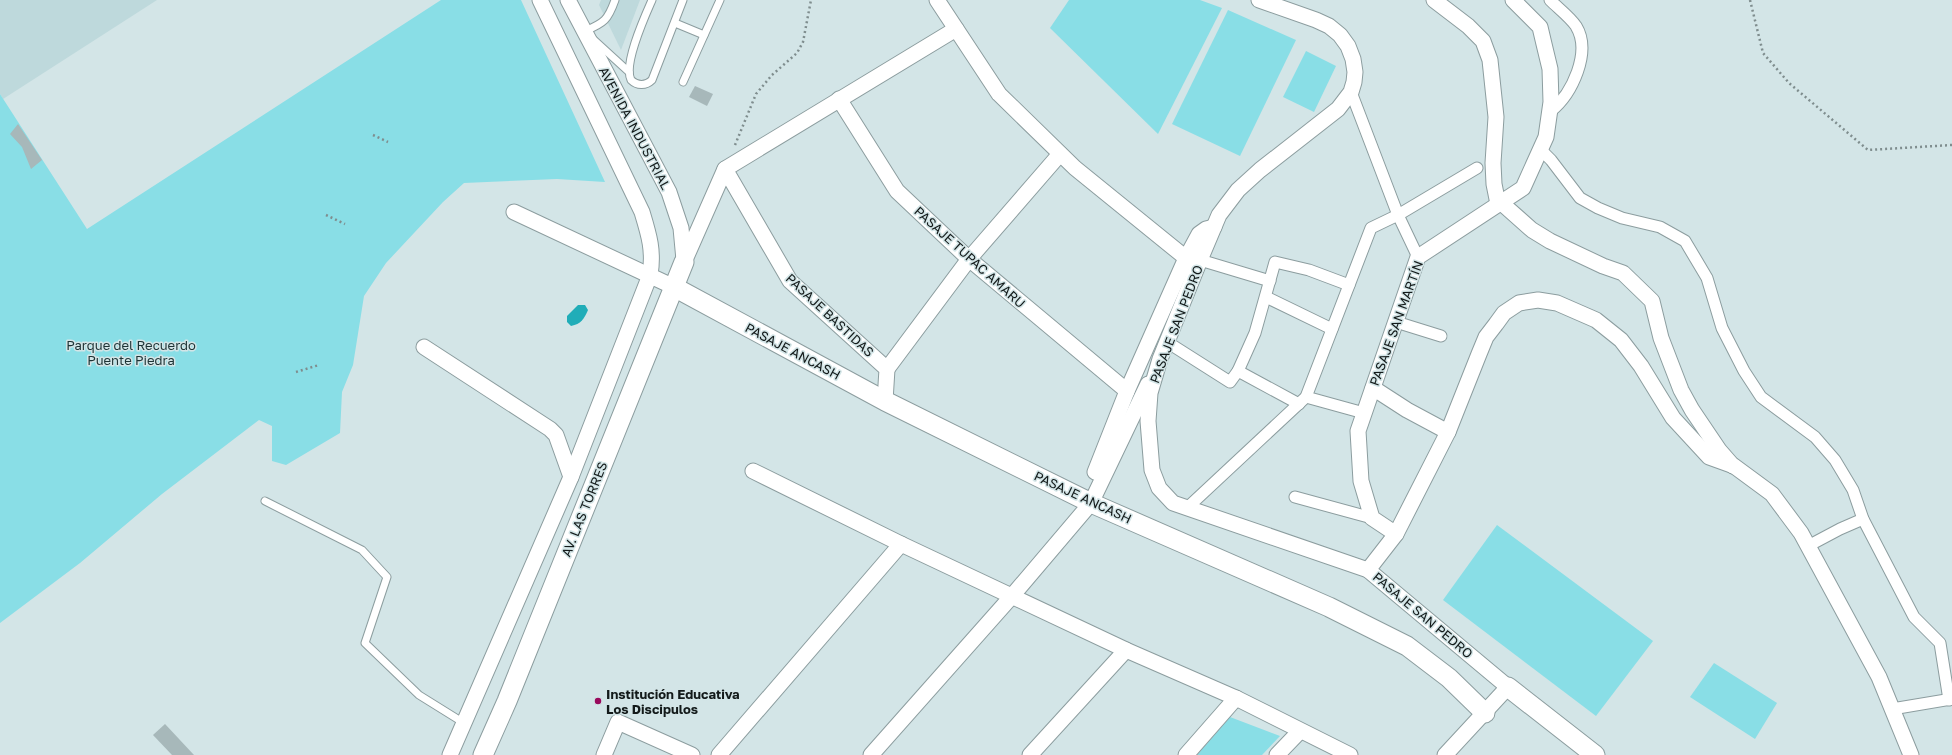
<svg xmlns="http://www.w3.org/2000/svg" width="1952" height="755" font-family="'Golos Text',sans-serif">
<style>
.built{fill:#bed9dc}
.green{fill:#89dee6}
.water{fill:#20adb8}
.building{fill:#a7b8ba}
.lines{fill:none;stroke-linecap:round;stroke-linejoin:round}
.service-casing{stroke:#8c9d9f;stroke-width:9}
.pedestrian-casing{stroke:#8c9d9f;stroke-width:13}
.minor-casing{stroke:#8c9d9f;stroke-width:17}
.tertiary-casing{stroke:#8c9d9f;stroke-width:21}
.path{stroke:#7f8d8e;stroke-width:2.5;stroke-dasharray:2 3;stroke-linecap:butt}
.service{stroke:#fff;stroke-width:7}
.pedestrian{stroke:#fff;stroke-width:11}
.minor{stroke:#fff;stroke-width:15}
.tertiary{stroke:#fff;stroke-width:19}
.poi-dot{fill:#990a5d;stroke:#d3e5e7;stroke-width:1.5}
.labels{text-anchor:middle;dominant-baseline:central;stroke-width:3;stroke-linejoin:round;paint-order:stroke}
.street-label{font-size:13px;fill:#131a1a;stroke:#d3e5e7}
.park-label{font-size:13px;fill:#1d3335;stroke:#d3e5e7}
.poi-label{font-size:13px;font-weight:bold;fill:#131a1a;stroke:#d3e5e7;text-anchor:start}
</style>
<rect width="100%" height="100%" fill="#d3e5e7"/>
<g class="built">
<polygon points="0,0 157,0 3,99 0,94"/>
<polygon points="601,0 640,0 621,50 599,5"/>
</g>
<g class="green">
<polygon points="441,0 521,0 605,182 557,179 464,183 443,202 386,263 364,296 353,365 342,392 340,433 286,465 272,461 272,426 259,420 162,494 80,563 0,623 0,94 87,229"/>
<polygon points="1069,0 1200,0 1222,8 1158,134 1050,28"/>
<polygon points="1228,10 1296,40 1240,156 1172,124"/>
<polygon points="1306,51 1336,66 1314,112 1283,97"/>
<polygon points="1497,525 1653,641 1596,716 1443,600"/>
<polygon points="1714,663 1777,703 1755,739 1690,697"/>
<polygon points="1230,717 1280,736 1262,755 1197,755"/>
</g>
<path class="water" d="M578,305h7l3,5c-4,9 -7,14 -17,16l-4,-4v-6z"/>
<g class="building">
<polygon points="695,86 713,94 707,106 689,97"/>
<polygon points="18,124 42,160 31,169 22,147 10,134"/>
<polygon points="165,724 194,755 172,755 153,735"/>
</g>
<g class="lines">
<defs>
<g id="service">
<path d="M652,0c-7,16 -29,64 -21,80 6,6 15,6 21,0l31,-80"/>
<polyline points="675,23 704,35"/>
<path d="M586,33l-1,-2c19,-8 23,-11 30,-31"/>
<polyline points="594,40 629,72"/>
<polyline points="683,82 720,0"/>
<polyline points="265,501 362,550 387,577 365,643 419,695 464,723"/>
</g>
<g id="pedestrian">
<path d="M1550,0c8,8 20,17 26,26 16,26 -4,68 -25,85"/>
<polyline points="1351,92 1398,215 1418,257"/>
<polyline points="1540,149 1551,160 1580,198 1598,208 1622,218 1660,227 1685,241 1707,278 1722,328 1744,371 1761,397 1815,437 1835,460 1853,490 1863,519 1914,617 1940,643 1949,700"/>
<polyline points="1200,260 1270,281"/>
<polyline points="1266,297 1332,329"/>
<polyline points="1396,322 1441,336"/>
<polyline points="1167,342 1230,382 1238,371 1299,404"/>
<polyline points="1238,371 1255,333 1275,262 1309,270 1349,285"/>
<polyline points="1306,397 1364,413"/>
<polyline points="1295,497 1372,518"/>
<polyline points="1187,508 1306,397 1371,228 1398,215 1477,168"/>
<polyline points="1808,546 1840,529 1863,519"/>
<polyline points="1892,709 1952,699"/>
</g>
<g id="minor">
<polyline points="568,0 669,192 681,228 684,260"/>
<polyline points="937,0 999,94 1075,168 1186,258"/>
<polyline points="1259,0 1316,20 1329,26 1340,35 1348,46 1353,59 1355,72 1354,82 1351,92 1338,109 1260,170 1238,190 1219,215 1200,260 1160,359 1150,393 1148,421 1152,470 1159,488 1173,503 1368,570 1508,687 1445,755"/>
<polyline points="1434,0 1468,26 1483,41 1490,60 1496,117 1493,163 1494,184 1497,199 1532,230 1550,241 1603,266 1623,273 1652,301 1661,338 1681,390 1692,410 1719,450 1733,466"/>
<polyline points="839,99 897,191 969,259 1127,391"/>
<polyline points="725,169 790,281 887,369 885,401"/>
<polyline points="514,212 674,287"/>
<polyline points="684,262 725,169 956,29"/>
<polyline points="424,347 550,429 556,435 571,477"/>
<polyline points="887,369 969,259 1060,154"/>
<polyline points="1373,388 1407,410 1448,432"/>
<polyline points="753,471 901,544 1126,650 1236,698 1350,755"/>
<polyline points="1095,472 1127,391 1186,258 1199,234 1206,229 1214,227"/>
<polyline points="1396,534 1372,518 1361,481 1358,431 1418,257 1523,188 1546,137 1551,102 1550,69 1544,44 1540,27 1513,0"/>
<polyline points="1368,570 1396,534 1448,432 1479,354 1486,337 1496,324 1504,313 1519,303 1538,300 1557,303 1596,320 1621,340 1641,366 1673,418 1709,457 1734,466 1772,494 1801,533 1879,677 1911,755"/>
<path d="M450,755l121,-278 79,-202c4,-24 -1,-40 -8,-63l-102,-212"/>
<polyline points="604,755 618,722 692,755"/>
<polyline points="719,755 901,544"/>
<polyline points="871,755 1012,596 1091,503 1148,384"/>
<polyline points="1030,755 1126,650"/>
<polyline points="1186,755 1236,698"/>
<polyline points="1277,755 1300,731"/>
</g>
<g id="tertiary">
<polyline points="674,287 885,401 1091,503 1329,607 1407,646 1449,678 1485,713"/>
<polyline points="1508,687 1595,755"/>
<polyline points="483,755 507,701 684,262"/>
</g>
</defs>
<use href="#service" class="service-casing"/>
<use href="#pedestrian" class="pedestrian-casing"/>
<use href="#minor" class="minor-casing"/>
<use href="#tertiary" class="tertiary-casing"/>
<g class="path">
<polyline points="1750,0 1763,53 1789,83 1868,150 1952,145"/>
<polyline points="373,135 388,142"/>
<polyline points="735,145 756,94 772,75 797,53 803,42 811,0"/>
<polyline points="326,215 345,224"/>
<polyline points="296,372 319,365"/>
</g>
<use href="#service" class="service"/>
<use href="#pedestrian" class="pedestrian"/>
<use href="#minor" class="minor"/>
<use href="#tertiary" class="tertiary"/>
</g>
<circle class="poi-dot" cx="598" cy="701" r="4"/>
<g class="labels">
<g class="street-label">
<text transform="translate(635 128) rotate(62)">AVENIDA INDUSTRIAL</text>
<text transform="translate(970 257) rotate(42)">PASAJE TUPAC AMARU</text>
<text transform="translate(830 315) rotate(43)">PASAJE BASTIDAS</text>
<text transform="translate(1396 323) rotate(-70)">PASAJE SAN MARTÍN</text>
<text transform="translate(1176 324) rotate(-69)">PASAJE SAN PEDRO</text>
<text transform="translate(793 351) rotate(28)">PASAJE ANCASH</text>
<text transform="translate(1083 497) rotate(25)">PASAJE ANCASH</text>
<text transform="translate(584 509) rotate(-68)">AV. LAS TORRES</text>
<text transform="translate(1423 615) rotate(40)">PASAJE SAN PEDRO</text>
</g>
<g class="park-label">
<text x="131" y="345">Parque del Recuerdo<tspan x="131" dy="15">Puente Piedra</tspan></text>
</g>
<g class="poi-label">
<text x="606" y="694">Institución Educativa<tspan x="606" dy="15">Los Discipulos</tspan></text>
</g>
</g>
</svg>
